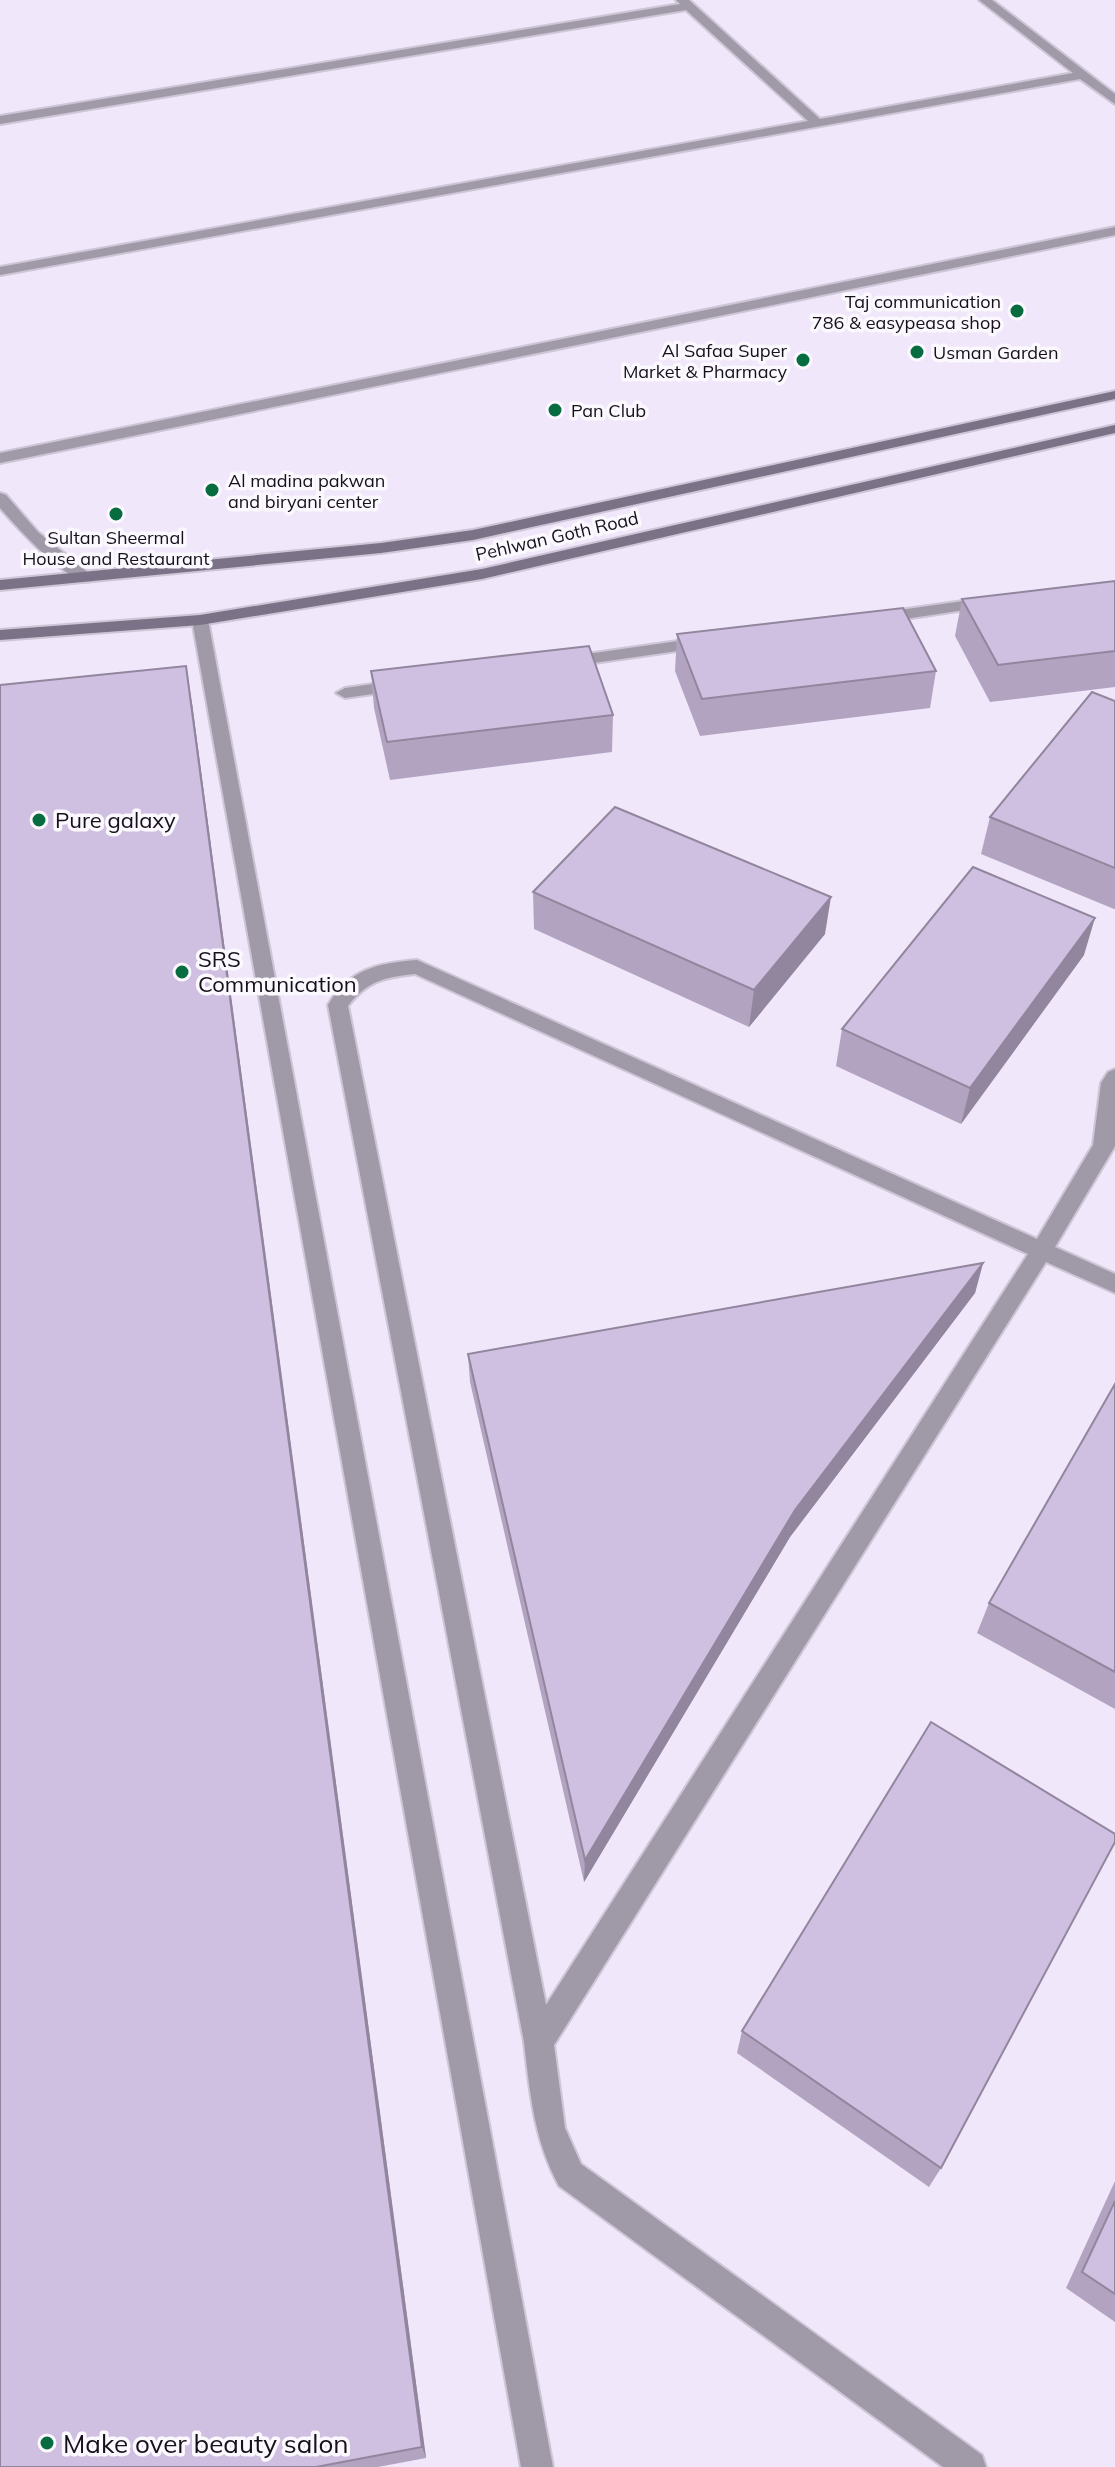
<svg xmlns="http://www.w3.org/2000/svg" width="1115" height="2467" font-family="Mulish,sans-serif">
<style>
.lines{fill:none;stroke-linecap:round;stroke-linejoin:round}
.minor-casing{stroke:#cec5d7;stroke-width:4}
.secondary-casing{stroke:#cec5d7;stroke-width:4}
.minor{fill:#a09aa8;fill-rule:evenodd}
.secondary{fill:#7c7287;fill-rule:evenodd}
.wall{fill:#b2a4c1}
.shaded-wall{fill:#91869d}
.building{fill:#cfbfe0;stroke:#91869d;stroke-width:2}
.poi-dot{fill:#086c41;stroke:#fbf8fe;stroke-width:3}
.labels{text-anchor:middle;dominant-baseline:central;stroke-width:7;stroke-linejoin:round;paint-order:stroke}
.far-poi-label{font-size:18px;fill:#15101b;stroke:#fbf8fe;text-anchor:start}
.far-street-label{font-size:18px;fill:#15101b;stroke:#fbf8fe}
.poi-label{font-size:22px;fill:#15101b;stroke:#fbf8fe;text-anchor:start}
.near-poi-label{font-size:26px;fill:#15101b;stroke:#fbf8fe;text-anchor:start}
</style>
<rect width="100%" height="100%" fill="#f1e7fb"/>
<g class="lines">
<defs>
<g id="minor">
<polygon points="676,0 689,0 820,119 1073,73 979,0 992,0 1115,94 1115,104 1080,79 0,275 0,267 808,121 686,10 0,124 0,116 680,4"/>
<polygon points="1115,227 1115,235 0,463 0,453"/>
<path d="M0,493l6,2 32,37 53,43v6c-22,5 -76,-56 -91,-73z"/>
<polygon points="991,597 999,602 997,605 879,623 871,618 879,613"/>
<polygon points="200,615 208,620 553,2467 521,2467 192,620"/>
<polygon points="706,637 714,642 712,646 566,667 557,662 566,657"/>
<polygon points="401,680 407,681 410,685 407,689 345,698 336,693 345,688"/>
<path d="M417,960l620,279 56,-94 8,-62 7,-11 7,-3v77l-60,101 60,27v19l-69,-31 -492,783 11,83 16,36 401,291 4,12h-43l-384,-281c-25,-46 -29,-93 -35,-144l-196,-1037c21,-36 50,-42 89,-45zM415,974l613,280 -482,751 -198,-999c19,-25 37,-29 67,-32z"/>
</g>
<g id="secondary">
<polygon points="1115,391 1115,399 473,540 381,553 0,590 0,580 381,543 473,530"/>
<polygon points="1115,425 1115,433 482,579 200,625 0,640 0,630 200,615 482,569"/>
</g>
</defs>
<use href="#minor" class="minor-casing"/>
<use href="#secondary" class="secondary-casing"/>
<use href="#minor" class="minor"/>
<use href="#secondary" class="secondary"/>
</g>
<g class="wall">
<polygon points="1115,581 1115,687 990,702 955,636 962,599"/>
<polygon points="677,634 936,671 930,708 700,736 675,671"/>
<polygon points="371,671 613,715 612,752 390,780 374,708"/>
<polygon points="1115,701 1115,909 1114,909 981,854 990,817"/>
<polygon points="192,703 426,2458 378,2467 0,2467"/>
<polygon points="533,892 825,934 749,1027 534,929"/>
<polygon points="1084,955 961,1124 836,1066 842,1029"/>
<polygon points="983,1263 975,1293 790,1537 584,1882 470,1382 468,1354"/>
<polygon points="1115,1384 1115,1709 977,1633 989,1603"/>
<polygon points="742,2031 941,2168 929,2187 737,2053"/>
<polygon points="1115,2181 1115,2322 1066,2288"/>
</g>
<g class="shaded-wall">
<polygon points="186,666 192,703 426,2458 422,2447"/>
<polygon points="831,897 825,934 749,1027 754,990"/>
<polygon points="1095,918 1084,955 961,1124 970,1088"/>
<polygon points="983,1263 975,1293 790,1537 584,1882 585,1860 795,1510"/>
</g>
<g class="building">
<polygon points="1115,581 1115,651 998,665 962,599"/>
<polygon points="903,608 936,671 702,699 677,634"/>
<polygon points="589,646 613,715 387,742 371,671"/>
<polygon points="186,666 422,2447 316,2467 0,2467 0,685"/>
<polygon points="1092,692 1115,701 1115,868 990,817"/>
<polygon points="615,807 831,897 754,990 533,892"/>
<polygon points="973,867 1095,918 970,1088 842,1029"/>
<polygon points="983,1263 795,1510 585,1860 468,1354"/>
<polygon points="1115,1384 1115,1672 989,1603"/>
<polygon points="931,1722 1115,1834 1115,1842 941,2168 742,2031"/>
<polygon points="1115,2201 1115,2294 1082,2272"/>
</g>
<g class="poi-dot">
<circle cx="1017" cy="311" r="8"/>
<circle cx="917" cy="352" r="8"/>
<circle cx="803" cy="360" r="8"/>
<circle cx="555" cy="410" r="8"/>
<circle cx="212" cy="490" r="8"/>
<circle cx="116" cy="514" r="8"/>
<circle cx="39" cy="820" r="8"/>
<circle cx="182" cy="972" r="8"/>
<circle cx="47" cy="2443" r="8"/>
</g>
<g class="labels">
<g class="far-poi-label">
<text x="1001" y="301" text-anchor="end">Taj communication<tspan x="1001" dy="21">786 &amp; easypeasa shop</tspan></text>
<text x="787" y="350" text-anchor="end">Al Safaa Super<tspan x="787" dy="21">Market &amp; Pharmacy</tspan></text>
<text x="933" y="352">Usman Garden</text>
<text x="571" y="410">Pan Club</text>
<text x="228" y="480">Al madina pakwan<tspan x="228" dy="21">and biryani center</tspan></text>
<text x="116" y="537" text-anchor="middle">Sultan Sheermal<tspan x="116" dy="21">House and Restaurant</tspan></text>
</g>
<g class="far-street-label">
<text transform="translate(557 536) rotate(-13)">Pehlwan Goth Road</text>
</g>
<g class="poi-label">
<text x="55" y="820">Pure galaxy</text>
<text x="198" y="959">SRS<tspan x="198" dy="25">Communication</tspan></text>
</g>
<g class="near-poi-label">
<text x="63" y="2443">Make over beauty salon</text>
</g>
</g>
</svg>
